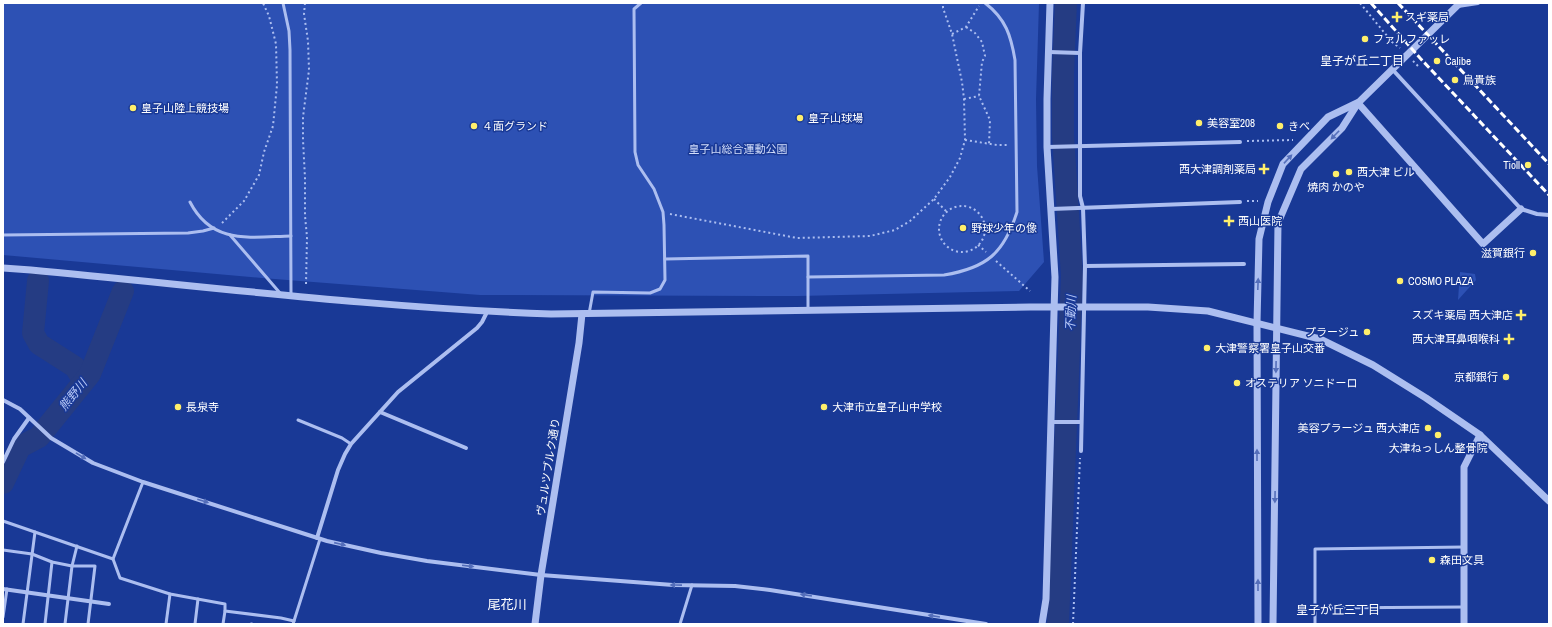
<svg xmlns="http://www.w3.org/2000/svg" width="1552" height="627" font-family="'Archivo Narrow','Noto Sans JP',sans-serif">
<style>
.green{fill:#2d51b4}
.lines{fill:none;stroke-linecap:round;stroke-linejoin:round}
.river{stroke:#253c83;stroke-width:22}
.path{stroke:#acbef0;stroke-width:2;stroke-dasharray:2 3;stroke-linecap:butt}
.service{stroke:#acbef0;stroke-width:3}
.minor{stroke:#acbef0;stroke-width:4}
.tertiary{stroke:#acbef0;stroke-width:7}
.rail{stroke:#fff;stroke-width:3;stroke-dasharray:7 3;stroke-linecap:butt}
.oneway{fill:#546eba}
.poi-dot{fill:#ffef6b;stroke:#193996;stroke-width:1.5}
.labels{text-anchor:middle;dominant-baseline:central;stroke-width:3;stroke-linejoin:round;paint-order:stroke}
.poi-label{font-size:11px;fill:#fff;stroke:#193996;text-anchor:start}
.park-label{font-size:11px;fill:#d3defb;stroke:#193996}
.street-label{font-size:11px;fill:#fff;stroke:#193996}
.neighbourhood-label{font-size:12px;fill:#fff;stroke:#193996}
.water-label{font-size:12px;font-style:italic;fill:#b8c9f7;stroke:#193996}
.quarter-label{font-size:13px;fill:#fff;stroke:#193996}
</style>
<rect width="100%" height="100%" fill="#193996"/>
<g class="green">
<polygon points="3,3 1039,3 1036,99 1037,166 1044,262 1019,291 798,296 480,295 262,278 3,255"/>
<polygon points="1460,272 1475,274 1476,280 1458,300"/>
</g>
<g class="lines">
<g class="river">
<polyline points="38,281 33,333 39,344 75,367 84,381"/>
<polyline points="3,483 20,447 39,437 90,374 123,291"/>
<polyline points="1058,624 1072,276 1063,135 1063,74 1066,3"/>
</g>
<g class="path">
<polyline points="305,3 304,14 308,41 309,70 303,117 303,140 305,178 305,216 307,237 306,285"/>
<polyline points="1360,3 1392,42 1400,48"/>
<polyline points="966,27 975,33 982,42 985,56 982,62 979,96 990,120 989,144"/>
<polyline points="952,34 966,27 979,6"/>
<polyline points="1413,61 1418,66"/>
<polyline points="964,99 979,96"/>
<polyline points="965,140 997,145 1009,145"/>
<polyline points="1247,141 1293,140"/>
<polyline points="934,199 946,211"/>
<polyline points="1247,201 1258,201"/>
<circle cx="962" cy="229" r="23"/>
<polyline points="670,214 797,238 870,236 895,230 910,221 934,199 950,177 960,158 965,140 964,99 962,82 952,34 943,8 943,3"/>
<polyline points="222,223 244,201 259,175 264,152 273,126 277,85 276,44 269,16 263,3"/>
<polyline points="978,245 986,252"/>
<polyline points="996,261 1030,291"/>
<polyline points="1073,624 1080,458"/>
</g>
<g class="service">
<polyline points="283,3 289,31 290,50 291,296"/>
<path d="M190,202c22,43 60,35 101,34"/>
<polyline points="3,235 188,233 203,231 214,228"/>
<polyline points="230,235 280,293"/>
<polyline points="665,259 808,256 808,310"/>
<path d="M808,277l136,-2c43,-7 60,-22 73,-63l-2,-152c-4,-24 -9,-41 -30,-57"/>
<polyline points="589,314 593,292 650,293 660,289 665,280 664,225 663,212 654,189 638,165 635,152 634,9 641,3"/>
<polyline points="298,420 342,438 351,444"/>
<polyline points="3,521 113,559 143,482"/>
<polyline points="3,550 32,554 52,562 72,566 95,566 88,624"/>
<polyline points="113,559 120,578 170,594 225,604 225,611 281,618 294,621"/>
<polyline points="1315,608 1464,607"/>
<polyline points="3,617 7,589"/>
<polyline points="23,624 35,532"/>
<polyline points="45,624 52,562"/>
<polyline points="65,624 72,566 77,546"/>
<polyline points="166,624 170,594"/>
<polyline points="195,624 198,599"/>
<polyline points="223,624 225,611"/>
<polyline points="251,624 252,624"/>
<polyline points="293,624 320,539"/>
<polyline points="680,624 692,585"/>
<polyline points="1315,624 1315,549 1464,547"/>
</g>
<g class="minor">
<polyline points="1083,3 1080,53 1080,196 1083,208 1085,266 1244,264"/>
<polyline points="1458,6 1478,3"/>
<polyline points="1049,52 1080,53"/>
<polyline points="1392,69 1521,209 1537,214 1549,215"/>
<polyline points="1047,147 1240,142"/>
<polyline points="1051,209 1240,202"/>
<polyline points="3,400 20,409 51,438 93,463 143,482 327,541 381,553 427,561 541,575 673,585 735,586 770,590 986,624"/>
<polyline points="380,412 466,448"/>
<polyline points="1051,422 1081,422"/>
<polyline points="1081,451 1085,266"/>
<polyline points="3,462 14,439 29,418"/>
<polyline points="317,538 338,470 345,454 351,444 398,392 477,328 482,322 487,312"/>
<polyline points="3,589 109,604"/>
</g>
<g class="tertiary">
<polyline points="1358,103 1483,244 1521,209"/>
<path d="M3,268l28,2c173,16 346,38 520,44l479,-7h118l60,4 112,28 53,26 53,33 54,37 69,66"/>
<polyline points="535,624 541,575 579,343 582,314"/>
<polyline points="1042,624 1046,599 1055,277 1047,147 1047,99 1050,3"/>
<polyline points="1258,624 1257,323 1259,239 1268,202 1283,164 1328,117 1357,103"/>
<polyline points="1273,624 1278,223 1301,169 1342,128 1358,103 1460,3"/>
<polyline points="1464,624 1464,467 1480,435"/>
</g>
<g class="rail">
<polyline points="1371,3 1420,58 1549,195"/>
<polyline points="1398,3 1549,164"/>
</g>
</g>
<defs><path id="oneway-solid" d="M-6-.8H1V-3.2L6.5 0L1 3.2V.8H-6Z"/></defs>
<g class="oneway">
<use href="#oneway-solid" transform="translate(1335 135) rotate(134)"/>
<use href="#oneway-solid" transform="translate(1288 159) rotate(-47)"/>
<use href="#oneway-solid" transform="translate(1258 284) rotate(-88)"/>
<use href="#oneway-solid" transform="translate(1276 367) rotate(91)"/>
<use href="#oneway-solid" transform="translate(1257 455) rotate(-90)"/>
<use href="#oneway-solid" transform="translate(81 456) rotate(31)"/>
<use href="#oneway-solid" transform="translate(1275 497) rotate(91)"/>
<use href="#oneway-solid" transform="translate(203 501) rotate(18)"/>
<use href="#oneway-solid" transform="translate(340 544) rotate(13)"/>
<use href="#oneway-solid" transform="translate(468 566) rotate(7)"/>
<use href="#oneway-solid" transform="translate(676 585) rotate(-179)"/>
<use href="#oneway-solid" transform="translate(1258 585) rotate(-90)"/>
<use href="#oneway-solid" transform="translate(806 595) rotate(-171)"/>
<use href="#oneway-solid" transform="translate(934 616) rotate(-171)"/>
</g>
<g class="poi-dot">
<path d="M1395 11h4v4h4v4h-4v4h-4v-4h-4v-4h4z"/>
<circle cx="1365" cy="39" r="4"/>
<circle cx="1437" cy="61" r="4"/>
<circle cx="1455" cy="80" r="4"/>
<circle cx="133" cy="108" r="4"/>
<circle cx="800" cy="118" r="4"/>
<circle cx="1199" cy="123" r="4"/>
<circle cx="474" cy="126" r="4"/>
<circle cx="1280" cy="126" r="4"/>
<circle cx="1528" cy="165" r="4"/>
<path d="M1262 163h4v4h4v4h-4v4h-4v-4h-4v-4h4z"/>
<circle cx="1349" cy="172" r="4"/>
<circle cx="1336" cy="174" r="4"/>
<path d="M1227 215h4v4h4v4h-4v4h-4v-4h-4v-4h4z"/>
<circle cx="963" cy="228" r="4"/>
<circle cx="1533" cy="253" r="4"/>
<circle cx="1400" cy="281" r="4"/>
<path d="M1519 309h4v4h4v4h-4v4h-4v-4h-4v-4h4z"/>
<circle cx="1367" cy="332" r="4"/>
<path d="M1507 333h4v4h4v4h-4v4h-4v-4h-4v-4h4z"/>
<circle cx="1207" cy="348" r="4"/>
<circle cx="1506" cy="377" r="4"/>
<circle cx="1237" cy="383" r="4"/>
<circle cx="178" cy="407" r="4"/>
<circle cx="824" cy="407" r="4"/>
<circle cx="1428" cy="428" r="4"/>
<circle cx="1438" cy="435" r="4"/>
<circle cx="1432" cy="560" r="4"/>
</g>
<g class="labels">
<g class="poi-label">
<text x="1405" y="17">スギ薬局</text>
<text x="1373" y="39">ファルファッレ</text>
<text x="1445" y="61">Calibe</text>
<text x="1463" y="80">鳥貴族</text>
<text x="141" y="108">皇子山陸上競技場</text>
<text x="808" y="118">皇子山球場</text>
<text x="1207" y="123">美容室208</text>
<text x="482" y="126">４面グランド</text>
<text x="1288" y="126">きべ</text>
<text x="1520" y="165" text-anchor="end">Tioll</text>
<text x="1256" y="169" text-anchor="end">西大津調剤薬局</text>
<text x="1357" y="172">西大津 ビル</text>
<text x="1336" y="187" text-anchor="middle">焼肉 かのや</text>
<text x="1238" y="221">西山医院</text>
<text x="971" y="228">野球少年の像</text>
<text x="1525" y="253" text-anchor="end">滋賀銀行</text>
<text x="1408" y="281">COSMO PLAZA</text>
<text x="1513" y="315" text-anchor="end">スズキ薬局 西大津店</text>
<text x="1359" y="332" text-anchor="end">プラージュ</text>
<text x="1500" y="339" text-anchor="end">西大津耳鼻咽喉科</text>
<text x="1215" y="348">大津警察署皇子山交番</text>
<text x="1498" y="377" text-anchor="end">京都銀行</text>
<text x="1245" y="383">オステリア ソニドーロ</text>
<text x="186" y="407">長泉寺</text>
<text x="832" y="407">大津市立皇子山中学校</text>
<text x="1420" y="428" text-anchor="end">美容プラージュ 西大津店</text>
<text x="1438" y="448" text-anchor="middle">大津ねっしん整骨院</text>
<text x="1440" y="560">森田文具</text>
</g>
<g class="park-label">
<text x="738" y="149">皇子山総合運動公園</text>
</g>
<g class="street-label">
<text transform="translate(548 467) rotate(-81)">ヴュルツブルク通り</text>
</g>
<g class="neighbourhood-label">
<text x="1362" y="61">皇子が丘二丁目</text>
<text x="1338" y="610">皇子が丘三丁目</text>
</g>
<g class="water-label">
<text transform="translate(1071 313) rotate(-88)">不動川</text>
<text transform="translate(73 395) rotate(-51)">熊野川</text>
</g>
<g class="quarter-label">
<text x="507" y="604">尾花川</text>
</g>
</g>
<rect width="1552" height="627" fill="none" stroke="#ffffff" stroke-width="8"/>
</svg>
